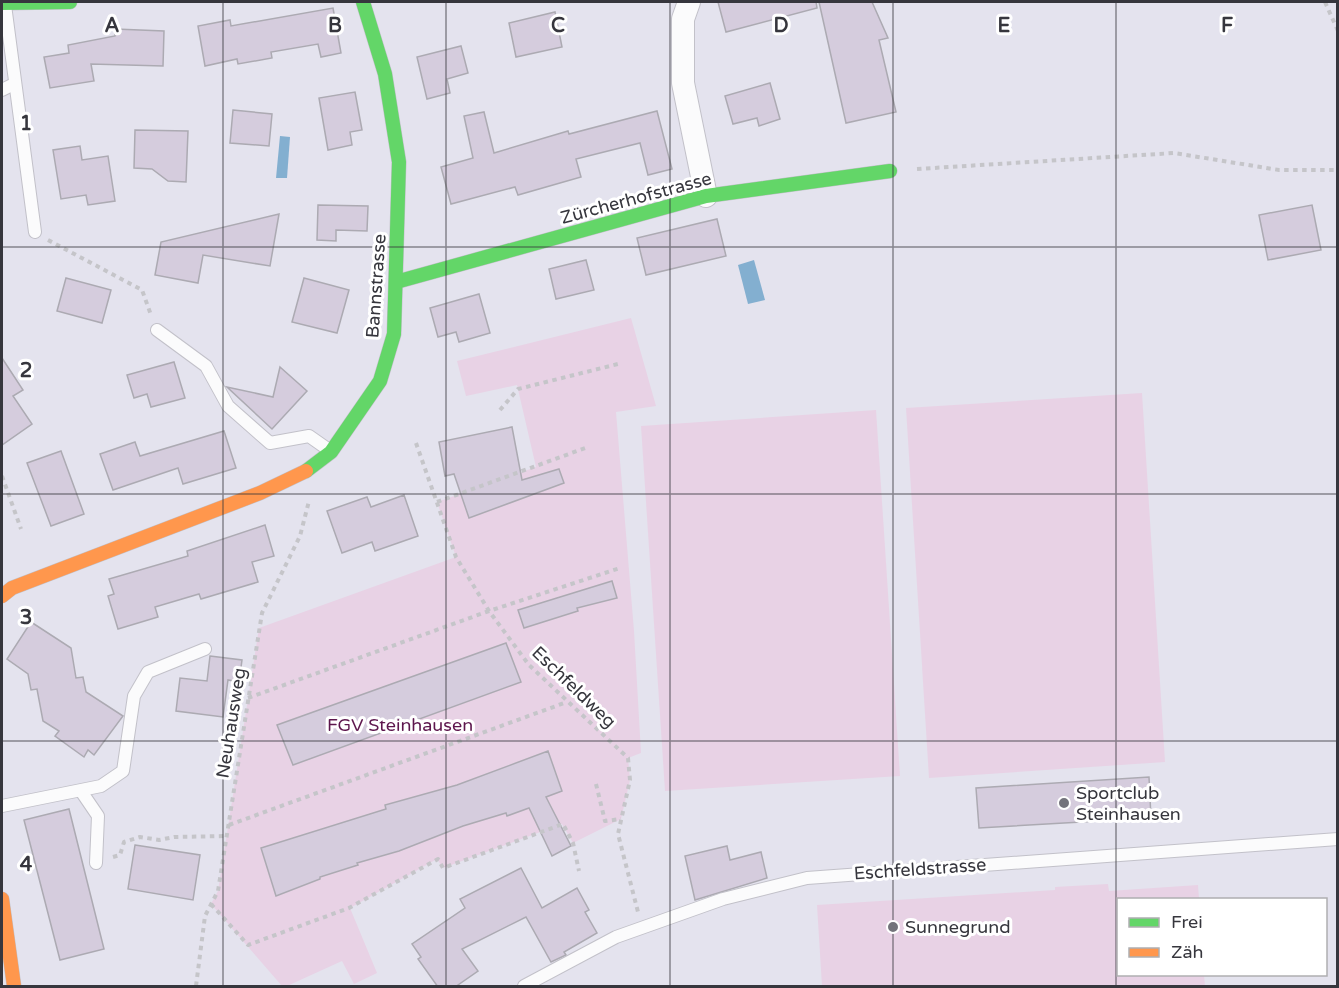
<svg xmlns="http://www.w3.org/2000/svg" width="1339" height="988" font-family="'Varela Round',sans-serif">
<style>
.green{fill:#e8d2e5}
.water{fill:#83afd0}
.building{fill:#d5ccdd;stroke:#acaab2;stroke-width:1.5}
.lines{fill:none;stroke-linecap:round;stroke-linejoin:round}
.lane-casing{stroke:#c2c1c9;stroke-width:14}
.street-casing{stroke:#c2c1c9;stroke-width:24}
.fast-casing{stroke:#c2c1c9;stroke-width:15}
.slow-casing{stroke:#c2c1c9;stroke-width:15}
.path{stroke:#c5c5c9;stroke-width:4;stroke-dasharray:4.5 4.5;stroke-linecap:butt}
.lane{stroke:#fbfbfc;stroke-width:12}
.street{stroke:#fbfbfc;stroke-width:22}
.fast{stroke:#63d668;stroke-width:14}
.slow{stroke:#ff974d;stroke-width:14}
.grid{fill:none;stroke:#36363d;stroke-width:1.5;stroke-opacity:0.55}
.poi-dot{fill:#73737b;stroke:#fff;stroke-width:2}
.labels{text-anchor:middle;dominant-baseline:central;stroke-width:6;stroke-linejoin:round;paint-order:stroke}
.street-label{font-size:18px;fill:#36363d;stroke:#fff}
.park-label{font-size:18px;fill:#5d164d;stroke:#fff}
.poi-label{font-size:18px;fill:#36363d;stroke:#fff;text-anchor:start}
.grid-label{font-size:20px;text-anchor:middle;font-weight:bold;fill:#36363d;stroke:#fff;stroke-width:6;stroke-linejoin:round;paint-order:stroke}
</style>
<rect width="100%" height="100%" fill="#e4e3ee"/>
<g class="green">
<polygon points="631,318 656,406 616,412 634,631 641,753 628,758 630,780 621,819 573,843 562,824 443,868 437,859 350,908 377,973 354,984 342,961 287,986 282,986 211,904 218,891 259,628 456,557 437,502 536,467 517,385 466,396 457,361"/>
<polygon points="1142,393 1165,762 929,778 906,408"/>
<polygon points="876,410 900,776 665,791 641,426"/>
<polygon points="1108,884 1109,891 1198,885 1199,899 1118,900 1118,974 1204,975 1205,986 822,986 817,905 1055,890 1055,887"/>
</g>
<g class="water">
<polygon points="280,136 290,137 287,178 276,178"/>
<polygon points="754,260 765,300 748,304 738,265"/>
</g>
<g class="building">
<polygon points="718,2 816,2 817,8 726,32"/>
<polygon points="819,2 872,2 888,38 879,40 896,112 846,123"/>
<polygon points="333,8 341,53 321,57 318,44 271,52 272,58 238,64 237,59 205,66 198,26 230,20 231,26"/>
<polygon points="555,12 562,47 516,57 509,23"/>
<polygon points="115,29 164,31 163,66 91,64 94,81 50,88 44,57 69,53 68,45 115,36"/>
<polygon points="461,46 468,73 447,79 450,93 427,99 417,57"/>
<polygon points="770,83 780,119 759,126 757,118 733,124 725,96"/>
<polygon points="355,92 362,130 350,132 352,145 328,150 319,98"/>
<polygon points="233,110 272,114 269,146 230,143"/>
<polygon points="657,111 672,169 648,175 640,143 576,159 581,177 518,195 515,187 451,204 441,167 473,158 464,116 484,112 494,153 568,131 569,134"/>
<polygon points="135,130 188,131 186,182 168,181 152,169 134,168"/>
<polygon points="80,146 82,160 108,156 115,201 88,205 86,195 61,199 53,150"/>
<polygon points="318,205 368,206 367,231 336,230 336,241 317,240"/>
<polygon points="1312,205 1321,250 1268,260 1259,215"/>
<polygon points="279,214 270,266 203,255 198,283 155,275 161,242"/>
<polygon points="717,219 726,256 646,275 637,238"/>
<polygon points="586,260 594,290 556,299 549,269"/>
<polygon points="66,278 111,290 102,323 57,311"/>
<polygon points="304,278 349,290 337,333 292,322"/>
<polygon points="479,294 490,333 459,342 456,332 438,337 430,308"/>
<polygon points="2,358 23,390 13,396 32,424 2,445"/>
<polygon points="174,362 185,398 151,407 147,394 134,398 127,375"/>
<polygon points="280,367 307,391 272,429 227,387 273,397"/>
<polygon points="512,427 522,480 559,469 564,483 469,518 454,474 445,476 439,442"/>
<polygon points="224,431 236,468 183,484 178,468 113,490 100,454 135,442 140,456"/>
<polygon points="61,451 84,514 51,526 27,463"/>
<polygon points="404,495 418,536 375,551 372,542 342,553 327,511 367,497 371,507"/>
<polygon points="265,525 274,556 252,562 258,582 201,599 199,594 155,607 158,617 118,629 108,596 114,594 109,579 188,556 187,551"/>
<polygon points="612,581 617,598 577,608 578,611 524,628 518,610"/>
<polygon points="31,622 71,648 76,678 83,677 86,692 123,716 94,755 88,750 84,757 55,736 59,731 43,721 37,689 31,690 28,674 7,659"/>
<polygon points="506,643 521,682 293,765 277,725"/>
<polygon points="210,656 242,660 239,682 228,680 223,717 176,711 180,678 207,681"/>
<polygon points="548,751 562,791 546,797 571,846 552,856 529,808 507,816 506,813 463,826 399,851 357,863 358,865 320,877 320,879 276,896 261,848 386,809 385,805 457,785"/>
<polygon points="1149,777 1151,818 979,828 976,788"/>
<polygon points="69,809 104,949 60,960 24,820"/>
<polygon points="135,845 200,855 193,900 128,889"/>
<polygon points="727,846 730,860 761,852 767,878 695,900 685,856"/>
<polygon points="521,868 542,908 577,888 589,910 585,912 597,933 564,952 566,955 551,962 526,917 462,949 478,971 455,987 438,987 418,959 421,957 412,944 465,908 460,899"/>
</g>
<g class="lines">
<defs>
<g id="lane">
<polyline points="5,5 35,232"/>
<polyline points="2,90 14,84"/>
<polyline points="157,330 206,366 228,406 270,443 309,436 329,450"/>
<polyline points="81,791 98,816 96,863"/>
<polyline points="2,806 101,786 123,771 134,696 148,672 205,649"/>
<polyline points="524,986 616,937 723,899 807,878 1338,839"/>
</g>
<polyline id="street" points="689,2 683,19 683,83 706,196"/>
<g id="fast">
<polyline points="2,3 70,2"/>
<polyline points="396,282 706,196 890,171"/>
<polyline points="306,471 331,452 380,381 394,334 399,162 385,74 363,2"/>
</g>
<g id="slow">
<polyline points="2,596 12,588 260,493 306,471"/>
<polyline points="2,899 14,986"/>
</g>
</defs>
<use href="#lane" class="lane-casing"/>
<use href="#street" class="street-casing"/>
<use href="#fast" class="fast-casing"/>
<use href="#slow" class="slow-casing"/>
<g class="path">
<polyline points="1325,2 1338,31"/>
<polyline points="917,169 1174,153 1279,170 1338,170"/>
<polyline points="48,240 142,290 151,315"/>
<polyline points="500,410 518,389 618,364"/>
<polyline points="416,443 456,557 489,611 529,665 628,758 630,780 618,834 638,912"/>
<polyline points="2,476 21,529"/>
<polyline points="437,502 588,447"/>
<polyline points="248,698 489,611 620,568"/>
<polyline points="596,784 605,821 621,819"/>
<polyline points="229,825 567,702"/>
<polyline points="113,857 120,855 124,842 140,837 159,840 174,837 227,836"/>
<polyline points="211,904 248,945 349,908 438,859 443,868 563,824 573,843 579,871"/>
<polyline points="196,986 205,916 218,891 262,613 300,536 309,501"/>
</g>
<use href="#lane" class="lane"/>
<use href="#street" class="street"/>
<use href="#fast" class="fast"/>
<use href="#slow" class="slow"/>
</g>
<path class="grid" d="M223,2v984M446,2v984M670,2v984M893,2v984M1116,2v984M2,247h1336M2,494h1336M2,741h1336"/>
<g class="poi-dot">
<circle cx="1064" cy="803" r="6"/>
<circle cx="893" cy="927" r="6"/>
</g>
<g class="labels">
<g class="street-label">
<text transform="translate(636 198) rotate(-15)">Zürcherhofstrasse</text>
<text transform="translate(376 286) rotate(-86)">Bannstrasse</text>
<text transform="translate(574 687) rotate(44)">Eschfeldweg</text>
<text transform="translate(231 723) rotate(-81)">Neuhausweg</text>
<text transform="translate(920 869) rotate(-4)">Eschfeldstrasse</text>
</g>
<g class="park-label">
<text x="400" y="725">FGV Steinhausen</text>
</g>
<g class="poi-label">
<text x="1076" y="793">Sportclub<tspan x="1076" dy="21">Steinhausen</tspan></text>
<text x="905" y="927">Sunnegrund</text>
</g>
</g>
<g class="grid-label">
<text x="112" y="32">A</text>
<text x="335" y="32">B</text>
<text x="558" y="32">C</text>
<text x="781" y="32">D</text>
<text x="1004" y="32">E</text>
<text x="1227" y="32">F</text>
<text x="26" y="130">1</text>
<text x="26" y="377">2</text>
<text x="26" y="624">3</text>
<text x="26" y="871">4</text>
</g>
<rect width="1339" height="988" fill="none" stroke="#36363d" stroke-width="6"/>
<rect x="1117" y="898" width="210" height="78" fill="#ffffff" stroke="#afafb1" stroke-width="1.5"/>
<rect x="1129" y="918" width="30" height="9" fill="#63d668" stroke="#afafb1" stroke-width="1.5"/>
<text x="1171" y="928" font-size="18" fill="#36363d">Frei</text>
<rect x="1129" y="948" width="30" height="9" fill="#ff974d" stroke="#afafb1" stroke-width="1.5"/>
<text x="1171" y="958" font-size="18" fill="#36363d">Zäh</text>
</svg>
